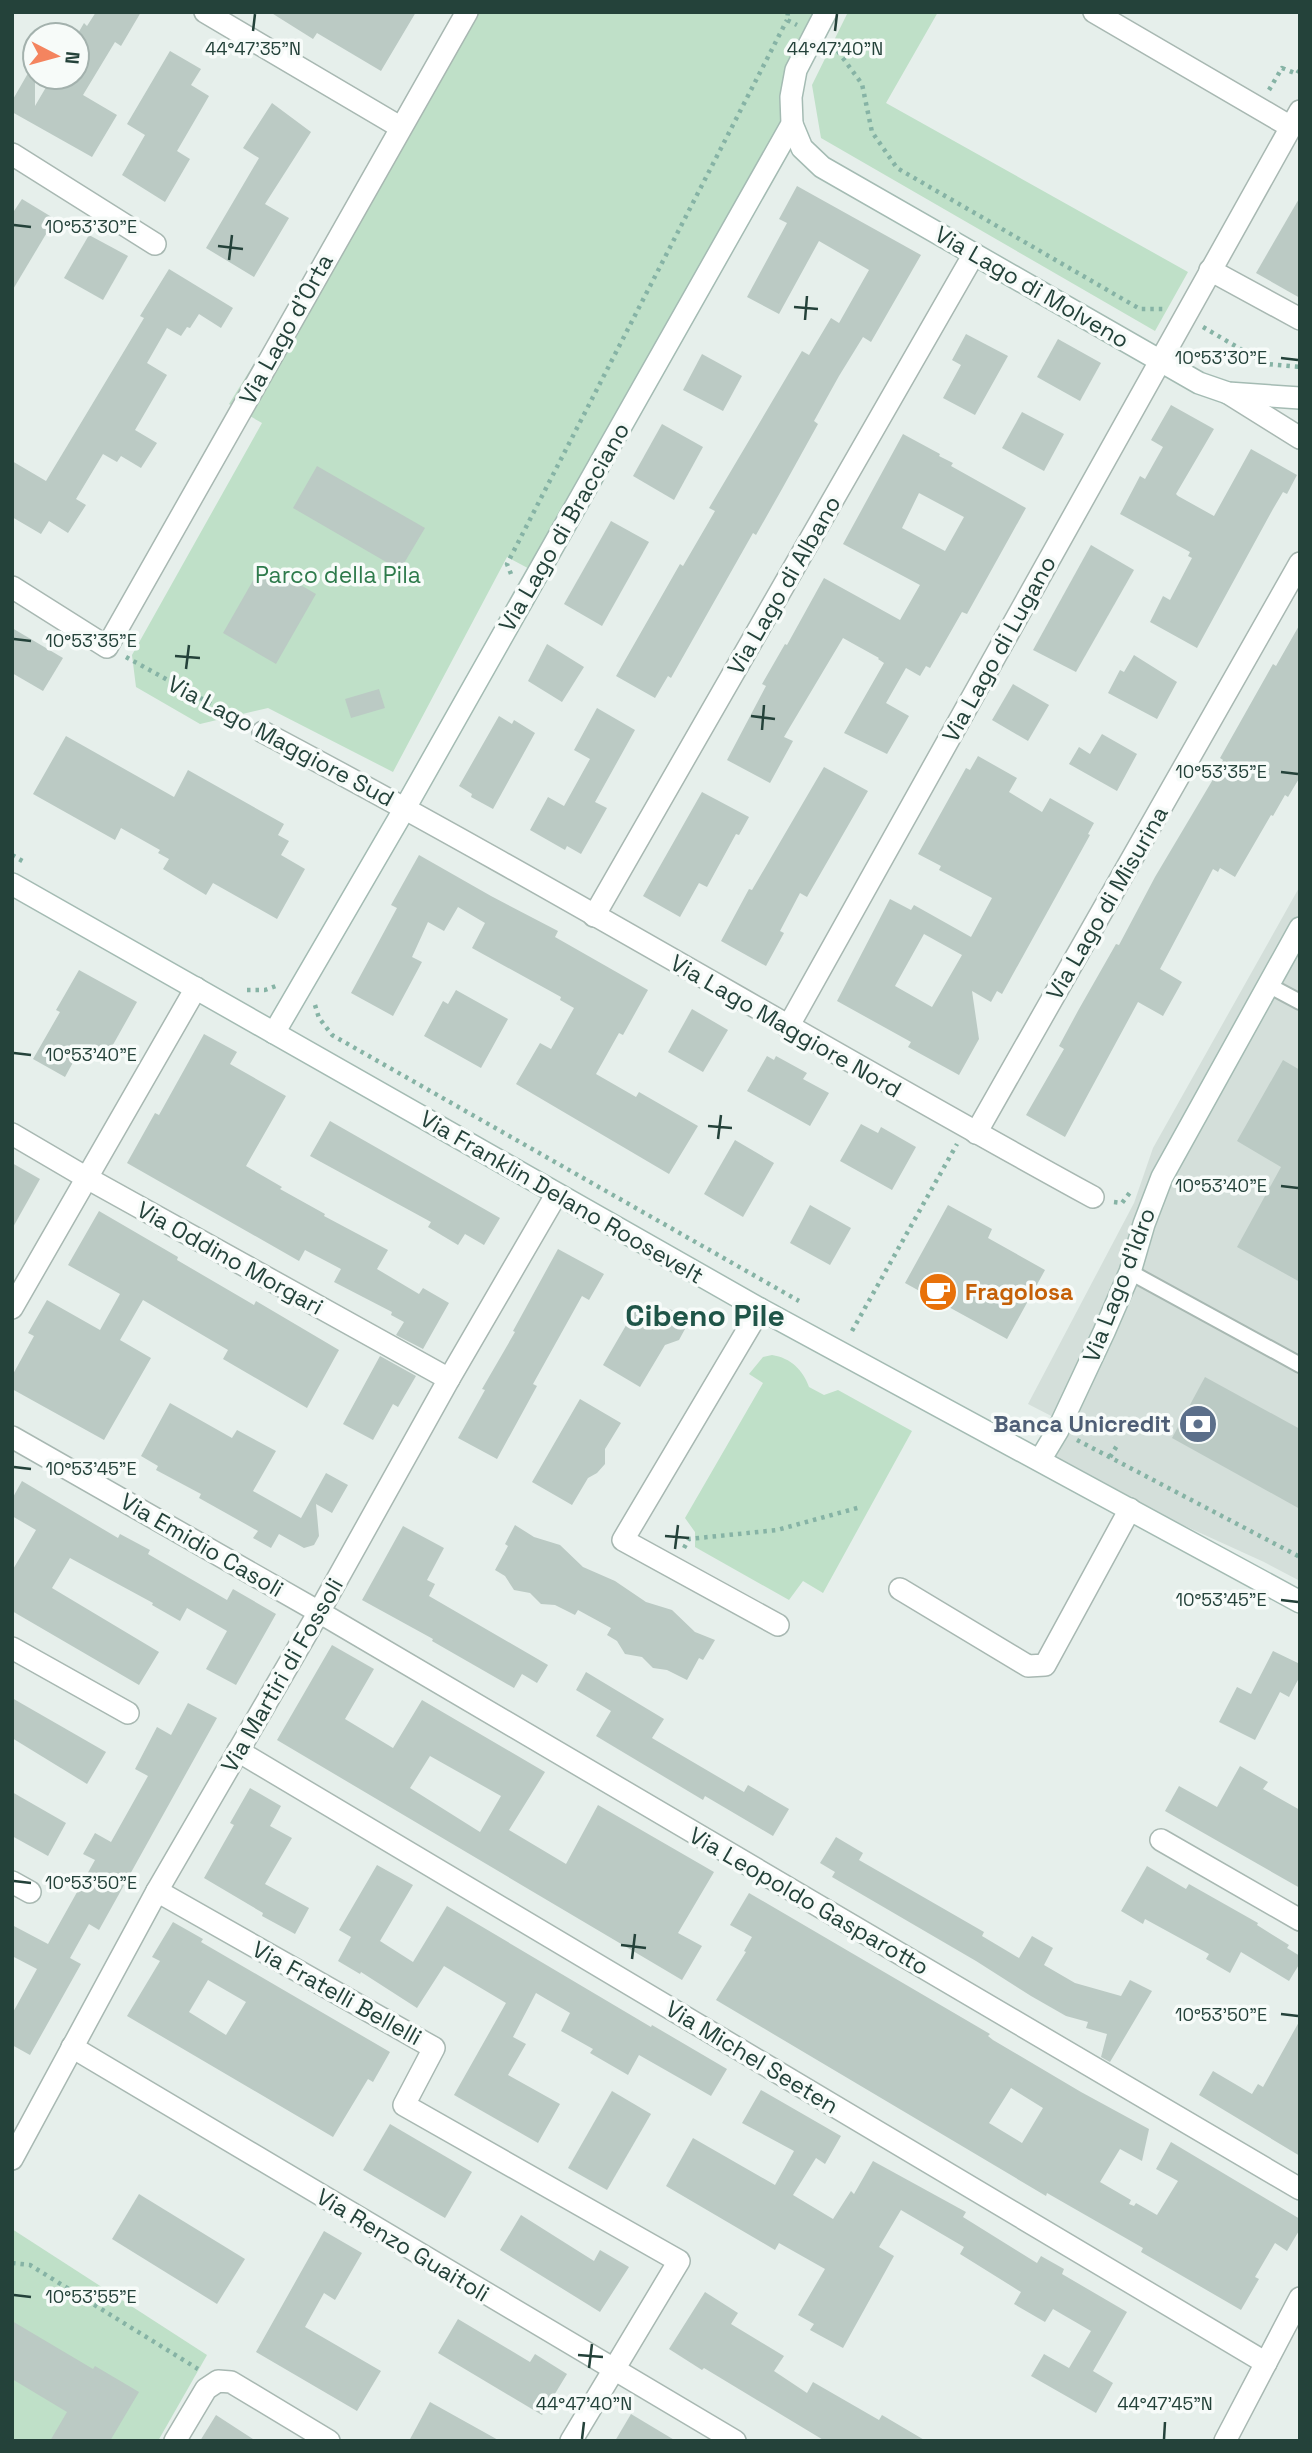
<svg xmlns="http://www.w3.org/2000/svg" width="1312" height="2453" font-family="'Space Grotesk',sans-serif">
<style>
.built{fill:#d4dfda}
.green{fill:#bfe0c8}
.building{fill:#bbcac4;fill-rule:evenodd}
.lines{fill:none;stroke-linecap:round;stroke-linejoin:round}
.lane-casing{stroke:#a8b8b2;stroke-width:18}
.street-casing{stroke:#a8b8b2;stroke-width:24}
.secondary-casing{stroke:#a4bbb3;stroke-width:24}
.path{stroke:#86b3a5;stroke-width:4.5;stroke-dasharray:3.5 5;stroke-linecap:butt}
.lane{stroke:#fff;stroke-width:14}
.street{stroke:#fff;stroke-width:21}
.secondary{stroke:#fff;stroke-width:21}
.ticks{fill:none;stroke:#24423a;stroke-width:2.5}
.labels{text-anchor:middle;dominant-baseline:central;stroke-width:7;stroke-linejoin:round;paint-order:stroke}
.street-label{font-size:23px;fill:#24423a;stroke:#f7fbf9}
.park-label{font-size:23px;fill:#2d7a4b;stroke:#f7fbf9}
.food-label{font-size:23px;font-weight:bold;fill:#c56008;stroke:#f7fbf9;text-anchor:start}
.service-label{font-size:23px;font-weight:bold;fill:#4e5e75;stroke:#f7fbf9;text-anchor:end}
.district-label{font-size:30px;font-weight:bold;fill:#1f5548;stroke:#f7fbf9}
.ticks-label{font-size:18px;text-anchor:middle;fill:#24423a;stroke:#f7fbf9;stroke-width:7;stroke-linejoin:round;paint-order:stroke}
</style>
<rect width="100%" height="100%" fill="#e6efeb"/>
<polygon class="built" points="1300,886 1300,1581 1264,1562 1040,1460 1061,1421 1028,1404 1134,1203 1153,1148"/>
<g class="green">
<polygon points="473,12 836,12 772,144 537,573 507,557 393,772 268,708 200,724 136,687 132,655 262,423 229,404"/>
<polygon points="848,12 938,12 886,103 1188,272 1155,331 821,138 812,85"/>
<path d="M772,1355c19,3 31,15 37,32l15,8 14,-5 74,41 -89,162 -20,-12 -14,19 -94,-53v-15l-10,-14 78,-135 -14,-9 14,-17z"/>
<polygon points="12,2229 207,2355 158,2441 12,2441"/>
</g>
<g class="building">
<polygon points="96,12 141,12 121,46 115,42 83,95 117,115 92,157 12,112 12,101 35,61 35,106 52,77 77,77 77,35 84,23 87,26"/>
<polygon points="270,12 416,12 381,71 317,33 313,39"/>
<polygon points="170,51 201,69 191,85 209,96 177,151 190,159 165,202 122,175 145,135 127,124"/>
<polygon points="272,103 311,132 265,204 289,218 254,277 206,248 259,158 243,148"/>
<polygon points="797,186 921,255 871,342 863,337 839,376 814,421 818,424 782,489 756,535 753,533 671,678 668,676 655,698 616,676 680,564 683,566 715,511 709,508 802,351 809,355 831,318 839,323 869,270 819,241 779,314 747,297 787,223 779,219"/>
<polygon points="1300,197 1300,298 1256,273"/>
<polygon points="22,199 55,219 12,291 12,214"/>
<polygon points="89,235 128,256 103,300 64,278"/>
<polygon points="169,269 233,308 221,328 199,314 190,328 187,327 181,336 167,328 147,363 167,375 135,430 157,443 141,468 121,456 117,462 103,454 76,499 86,505 68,533 49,521 41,534 12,517 12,461 46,481 144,318 140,316"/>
<polygon points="966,334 1008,356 975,415 943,398 961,365 952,360"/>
<polygon points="1058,339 1101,363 1080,401 1037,377"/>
<polygon points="702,354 742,376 723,411 683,390"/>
<polygon points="1171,405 1214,429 1176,494 1178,496 1214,516 1251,449 1297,475 1287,494 1283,492 1273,509 1197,648 1150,622 1163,596 1170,600 1192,558 1188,556 1190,552 1120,514 1140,476 1145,479 1163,447 1151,440"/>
<polygon points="1022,412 1064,434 1044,471 1002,448"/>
<polygon points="662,424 703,447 674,500 633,476"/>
<path d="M903,434l37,20 -1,2 14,7 -2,3 75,42 -59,106 -5,-2 -32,56 -4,-2 -6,10 -14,-8 -20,35 23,13 -22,38 -43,-21 40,-70 -6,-4 1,-1 -36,-20 -59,99 9,4 -23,42 -43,-23 39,-74 -4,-2 23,-40 2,1 37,-67 76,42 20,-35 -77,-41zM919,493l45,24 -19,34 -43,-23z"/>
<polygon points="317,466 425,528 400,570 293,508"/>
<polygon points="611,521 649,542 602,626 564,604"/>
<polygon points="1091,545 1134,570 1076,672 1033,650"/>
<polygon points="263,563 316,594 276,664 223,633"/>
<polygon points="1300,624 1300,777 1288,797 1285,795 1273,816 1271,815 1235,877 1220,868 1218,872 1213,869 1160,969 1182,982 1163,1016 1138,1002 1065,1137 1026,1115 1064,1049 1059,1046 1079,1009 1116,944 1119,945 1155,877 1212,781 1223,760 1220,758 1273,664 1276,666"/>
<polygon points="12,628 63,658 43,691 12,673"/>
<polygon points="547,644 584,667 562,702 528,681"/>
<polygon points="1134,655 1177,682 1157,719 1108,693 1120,670 1124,672"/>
<polygon points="1013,684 1049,705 1028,741 992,720"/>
<polygon points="379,689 385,708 351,718 345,699"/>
<polygon points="597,708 635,730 595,802 607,808 581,854 567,846 565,850 530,830 548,797 564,806 590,759 574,750"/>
<polygon points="499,716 512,724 514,720 535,733 493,809 471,797 472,794 459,786"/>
<polygon points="1102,734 1137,754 1117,791 1069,764 1079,747 1090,754"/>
<polygon points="66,736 174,797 188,770 284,824 278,835 289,841 281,855 305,869 277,919 213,883 206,895 163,869 169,859 158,853 160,850 121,828 115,840 33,794"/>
<path d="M978,756l39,22 -8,14 33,20 8,-14 44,25 -6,11 2,1 -88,159 -5,-3 -6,11 -19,-11 7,48 -20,36 -51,-28 3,-5 -74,-41 53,-102 21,11 3,-5 57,32 21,-39 -53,-28 2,-4 -23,-12 48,-86 4,2zM924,934l38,21 -30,52 -37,-21z"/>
<polygon points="824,767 868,791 807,897 800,893 780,931 784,933 766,966 721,941 749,889 752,890"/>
<polygon points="702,792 749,817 739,835 736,834 707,887 699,883 680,917 643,896"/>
<polygon points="419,855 491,896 558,931 555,937 648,990 623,1035 619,1033 596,1074 636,1097 639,1092 698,1126 669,1174 516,1084 540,1043 551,1049 574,1008 560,1000 561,997 472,948 485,923 458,907 444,931 428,922 412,957 422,962 393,1016 351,993 397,908 391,905"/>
<polygon points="79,970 137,1002 105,1059 82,1046 65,1077 33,1059 60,1012 56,1010"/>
<polygon points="456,990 508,1019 481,1068 424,1036 443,1001 448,1004"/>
<polygon points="692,1009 728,1030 703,1072 668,1052"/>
<polygon points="204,1034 237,1052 230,1064 286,1096 246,1166 282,1187 280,1189 325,1214 324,1216 388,1250 377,1269 419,1294 423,1288 449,1303 423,1349 396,1335 404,1322 391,1315 392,1312 334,1282 341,1269 305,1250 299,1261 127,1163 155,1113 159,1115"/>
<polygon points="767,1056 774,1060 776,1056 807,1073 803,1079 829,1093 810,1126 747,1091"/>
<polygon points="1283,1060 1300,1070 1300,1282 1237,1247 1281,1167 1237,1141"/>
<polygon points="330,1121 500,1218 484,1245 465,1234 458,1245 428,1227 431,1222 310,1156"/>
<polygon points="861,1124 878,1133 881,1127 916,1147 892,1190 840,1161"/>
<polygon points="735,1140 774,1163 743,1217 704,1194"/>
<polygon points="12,1163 40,1179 12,1229"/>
<polygon points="810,1205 851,1228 830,1265 790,1243"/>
<polygon points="948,1205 992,1229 988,1238 1045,1270 1007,1339 905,1283"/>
<polygon points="99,1211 178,1257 177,1260 254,1305 256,1301 339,1350 307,1408 223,1359 228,1350 143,1300 120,1340 151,1358 104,1440 12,1389 12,1376 34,1336 28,1333 47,1300 100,1330 120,1294 68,1265"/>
<polygon points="558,1249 604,1274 589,1300 582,1296 533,1384 537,1386 497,1459 458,1438 485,1390 482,1389 515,1332 513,1331"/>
<polygon points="639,1303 651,1311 666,1308 678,1312 684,1323 685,1329 679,1340 665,1345 640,1387 603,1365"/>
<polygon points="380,1356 416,1376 398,1407 393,1404 373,1440 343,1424"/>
<polygon points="1205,1377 1300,1429 1300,1509 1172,1438"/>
<polygon points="580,1399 621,1423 605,1449 605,1464 597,1473 588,1478 572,1505 532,1482"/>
<polygon points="170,1403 232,1438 237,1430 276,1451 253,1491 301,1518 326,1473 348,1485 332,1513 316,1504 319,1536 314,1545 304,1548 279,1534 271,1548 253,1538 258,1531 199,1498 201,1494 156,1470 158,1466 141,1456"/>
<polygon points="22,1481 118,1538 120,1534 150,1550 148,1554 227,1600 233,1589 276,1614 236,1685 206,1669 227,1631 187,1608 180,1621 152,1605 153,1603 70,1558 52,1588 159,1652 139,1685 12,1611 12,1571 36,1530 12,1516 12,1499"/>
<polygon points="515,1525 534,1537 560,1545 583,1567 615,1581 646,1602 672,1610 695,1632 715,1640 703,1660 699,1658 687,1680 667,1670 653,1668 642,1657 625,1654 617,1641 607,1635 611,1628 578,1610 575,1615 555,1605 541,1604 530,1593 514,1590 505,1576 495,1570 508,1546 505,1544"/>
<polygon points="403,1526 444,1548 427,1580 435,1584 429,1596 548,1665 537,1683 522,1674 514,1688 432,1641 433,1639 362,1600"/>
<path d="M332,1645l42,24 -29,50 48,29 29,-48 123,72 -36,58 57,34 32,-59 116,67 -36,61 24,13 -20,34 -405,-240zM430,1756l71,40 -21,36 -70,-44z"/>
<polygon points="1273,1651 1300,1664 1300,1676 1289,1697 1280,1692 1255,1740 1219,1722 1237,1687 1251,1694"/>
<polygon points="586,1672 664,1719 652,1738 744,1792 748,1785 789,1809 773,1836 705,1796 703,1800 596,1736 611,1711 576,1690"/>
<polygon points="12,1698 106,1752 87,1784 12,1738"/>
<polygon points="188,1703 217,1718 99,1930 89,1924 70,1958 81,1964 30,2055 12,2045 12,2014 37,1969 12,1956 12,1925 48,1944 95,1860 83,1854 95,1833 111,1842 148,1776 135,1769 157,1727 171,1735"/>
<polygon points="1240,1766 1268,1782 1263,1789 1300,1810 1300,1888 1165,1811 1179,1786 1217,1807"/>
<polygon points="250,1788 281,1806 270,1826 292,1838 265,1884 309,1908 295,1934 262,1916 263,1913 204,1878 234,1825 230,1823"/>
<polygon points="12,1792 66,1823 48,1856 12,1836"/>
<polygon points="836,1837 863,1853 859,1860 984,1932 982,1936 1019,1958 1032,1936 1053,1948 1044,1965 1075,1983 1121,1996 1130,1980 1152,1991 1110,2062 1101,2057 1107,2034 1086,2028 1088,2022 1066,2016 1031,1996 976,1961 832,1877 835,1872 820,1863"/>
<polygon points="377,1865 413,1885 380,1941 413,1962 447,1906 651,2027 652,2025 727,2069 711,2096 639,2055 628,2075 590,2053 593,2049 561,2031 570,2013 536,1993 513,2037 526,2044 508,2075 560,2104 538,2143 454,2095 506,2003 444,1966 417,2008 361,1972 360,1974 338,1961 351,1937 339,1930"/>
<polygon points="1147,1866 1186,1889 1189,1884 1258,1923 1257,1925 1289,1945 1287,1948 1300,1956 1300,1963 1289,1981 1241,1952 1230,1973 1206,1959 1209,1954 1145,1919 1143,1924 1121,1911"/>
<path d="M749,1893l241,141 -2,2 5,4 88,52 68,37 -7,32 -22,-12 -20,33 31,18 -2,4 5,2 2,-3 21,12 21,-34 -22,-12 15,-27 129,77v10l-13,22 -12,-8 -20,34 4,2 -18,31 -100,-58 2,-4 -96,-55 -1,3 -330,-196 30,-48 -2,-1 8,-14 -22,-12zM1011,2088l32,20 -21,35 -33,-20z"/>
<path d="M173,1922l30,17 -2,3 189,110 -17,30 -5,-3 -35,58 -206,-121 33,-55 -8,-4zM208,1980l38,22 -20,33 -37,-23z"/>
<polygon points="1300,2020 1300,2156 1199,2095 1213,2071 1252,2094 1258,2084 1263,2087"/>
<polygon points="761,2090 841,2136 825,2164 816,2158 793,2195 833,2219 851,2191 854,2194 873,2161 966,2212 963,2217 1037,2263 1041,2256 1064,2269 1062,2274 1127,2312 1093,2371 1113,2383 1096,2413 1031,2376 1044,2354 1069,2368 1091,2331 1053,2309 1045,2322 1014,2304 1021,2292 960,2254 964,2247 901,2210 879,2247 894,2256 843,2348 810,2330 814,2324 798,2315 825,2269 779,2243 775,2250 666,2186 693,2138 775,2185 794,2151 742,2123"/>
<polygon points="612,2091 651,2114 607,2190 568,2168"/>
<polygon points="390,2124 472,2172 445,2218 363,2170"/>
<polygon points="139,2194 245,2259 217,2304 112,2239"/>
<polygon points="521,2215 594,2261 600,2250 629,2267 600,2312 500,2250"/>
<polygon points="324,2231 362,2253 335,2300 324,2293 305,2327 381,2371 357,2411 256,2352"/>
<polygon points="705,2292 738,2313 731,2324 784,2356 774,2371 807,2393 813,2382 879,2420 882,2415 926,2441 825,2441 704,2368 702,2370 669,2349"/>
<polygon points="458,2319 530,2362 535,2354 567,2374 542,2415 438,2353"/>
<polygon points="12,2321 93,2369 95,2366 139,2392 110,2441 50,2441 67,2412 12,2379"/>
<polygon points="430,2402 500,2441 409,2441"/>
<polygon points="631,2414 676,2441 615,2441"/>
<polygon points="216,2415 256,2441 200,2441"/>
</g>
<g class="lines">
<defs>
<g id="lane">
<polyline points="1268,985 1300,1002"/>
<polyline points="1130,1272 1300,1365"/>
</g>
<g id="street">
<polyline points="205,12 400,127"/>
<polyline points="1094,12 1291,127"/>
<polyline points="12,154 155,244"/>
<polyline points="1210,270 1300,319"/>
<polyline points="1228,393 1300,438"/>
<polyline points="12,587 107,647 467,12"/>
<path d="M263,732c280,148 552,313 830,465"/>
<polyline points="594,916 974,254"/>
<polyline points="788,1027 1300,111"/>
<polyline points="976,1133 1300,563"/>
<polyline points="12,1134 87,1178 449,1379"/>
<polyline points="12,1308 196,988"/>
<polyline points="760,1309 623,1540 778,1625"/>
<polyline points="12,1437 319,1612 1300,2189"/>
<polyline points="900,1589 1028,1666 1045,1665 1130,1509"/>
<polyline points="12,1648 128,1713"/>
<polyline points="238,1751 1266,2363"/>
<polyline points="1161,1840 1300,1920"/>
<polyline points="12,1882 30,1892"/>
<polyline points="157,1891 434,2048 404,2105 679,2261 571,2441"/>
<polyline points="72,2047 735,2441"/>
<polyline points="12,2159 157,1891 319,1612 449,1379 556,1195"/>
<polyline points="175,2441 206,2389 218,2381 231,2382 329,2441"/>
<polyline points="1225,2441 1300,2298"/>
</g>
<g id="secondary">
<polyline points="792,124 802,148 822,167 1199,383 1228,393 1300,398"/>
<polyline points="12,884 760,1309 1300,1602"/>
<polyline points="274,1033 405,808 792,124 791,97 796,70 826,12"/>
<polyline points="1040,1460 1058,1430 1104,1332 1130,1272 1144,1224 1162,1177 1300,928"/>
</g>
</defs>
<use href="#lane" class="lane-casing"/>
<use href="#street" class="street-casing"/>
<use href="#secondary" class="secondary-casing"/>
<g class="path">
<polyline points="788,12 787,20 797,25"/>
<polyline points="831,46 837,50 862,84 872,132 897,168 1140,309 1164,309"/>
<polyline points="1269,90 1282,68 1297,74 1300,69"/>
<polyline points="1203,327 1266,364 1300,367"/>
<polyline points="511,574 507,564 787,20"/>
<polyline points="126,657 244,722"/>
<polyline points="12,855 24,862"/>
<polyline points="247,990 265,990 276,986"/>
<polyline points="315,1005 319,1018 332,1035 799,1301"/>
<polyline points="1114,1202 1122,1203 1131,1191"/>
<polyline points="852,1331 957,1144"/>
<polyline points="1077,1440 1300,1557"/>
<polyline points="1110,1457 1118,1444"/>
<polyline points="684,1548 689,1539 777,1530 861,1507"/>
<polyline points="12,2263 30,2265 198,2369"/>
</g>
<use href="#lane" class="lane"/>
<use href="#street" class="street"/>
<use href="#secondary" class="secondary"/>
</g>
<path class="ticks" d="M253,31l2,-17M835,31l2,-17M14,225l17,2M218,246l25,3M229,260l3,-25M794,307l24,2M805,320l2,-24M1281,358l17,2M14,639l17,2M175,656l25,2M186,669l3,-24M751,716l24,3M762,730l2,-25M1281,772l17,2M14,1053l17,2M708,1126l24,2M718,1139l3,-24M1281,1186l17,2M14,1467l17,2M665,1536l24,2M675,1549l3,-24M1281,1600l17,2M14,1881l17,2M621,1945l25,3M632,1959l3,-25M1281,2014l17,2M14,2295l17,2M578,2355l25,2M589,2368l3,-24M582,2439l2,-17M1164,2439l1,-17"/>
<defs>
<symbol id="cafe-disc" viewBox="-11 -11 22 22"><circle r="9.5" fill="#e8710a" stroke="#f7fbf9"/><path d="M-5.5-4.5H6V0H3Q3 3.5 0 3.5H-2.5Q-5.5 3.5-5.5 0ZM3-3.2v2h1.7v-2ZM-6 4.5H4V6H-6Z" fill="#fff"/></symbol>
<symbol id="bank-disc" viewBox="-11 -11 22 22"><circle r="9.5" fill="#5c6f8a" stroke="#f7fbf9"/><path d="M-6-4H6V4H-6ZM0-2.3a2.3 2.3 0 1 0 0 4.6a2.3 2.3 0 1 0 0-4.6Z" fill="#fff"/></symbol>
</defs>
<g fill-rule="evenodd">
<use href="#cafe-disc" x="916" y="1270" width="44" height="44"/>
<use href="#bank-disc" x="1176" y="1402" width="44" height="44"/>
</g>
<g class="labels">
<g class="street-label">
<text transform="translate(1032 287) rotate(30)">Via Lago di Molveno</text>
<text transform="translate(286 329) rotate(-61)">Via Lago d'Orta</text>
<text transform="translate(564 527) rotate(-60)">Via Lago di Bracciano</text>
<text transform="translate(784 585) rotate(-60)">Via Lago di Albano</text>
<text transform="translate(999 649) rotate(-61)">Via Lago di Lugano</text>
<text transform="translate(281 741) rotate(28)">Via Lago Maggiore Sud</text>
<text transform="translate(1107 903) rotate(-60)">Via Lago di Misurina</text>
<text transform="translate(786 1026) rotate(30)">Via Lago Maggiore Nord</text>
<text transform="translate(562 1197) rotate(30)">Via Franklin Delano Roosevelt</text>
<text transform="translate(230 1258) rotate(29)">Via Oddino Morgari</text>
<text transform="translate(1119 1285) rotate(-69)">Via Lago d'Idro</text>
<text transform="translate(202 1545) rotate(30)">Via Emidio Casoli</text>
<text transform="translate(282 1675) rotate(-60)">Via Martiri di Fossoli</text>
<text transform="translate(809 1901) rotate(30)">Via Leopoldo Gasparotto</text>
<text transform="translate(337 1993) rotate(29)">Via Fratelli Bellelli</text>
<text transform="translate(752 2057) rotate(31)">Via Michel Seeten</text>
<text transform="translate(403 2245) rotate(31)">Via Renzo Guaitoli</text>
</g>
<g class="park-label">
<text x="338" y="575">Parco della Pila</text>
</g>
<g class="food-label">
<text x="965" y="1292">Fragolosa</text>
</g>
<g class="service-label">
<text x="1171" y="1424">Banca Unicredit</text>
</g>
<g class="district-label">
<text x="705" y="1315">Cibeno Pile</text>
</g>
</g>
<g class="ticks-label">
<text x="253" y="55">44°47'35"N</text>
<text x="835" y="55">44°47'40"N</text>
<text x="91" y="233">10°53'30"E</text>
<text x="1221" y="364">10°53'30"E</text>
<text x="91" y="647">10°53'35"E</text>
<text x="1221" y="778">10°53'35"E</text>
<text x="91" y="1061">10°53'40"E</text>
<text x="1221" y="1192">10°53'40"E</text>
<text x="91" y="1475">10°53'45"E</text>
<text x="1221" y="1606">10°53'45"E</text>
<text x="91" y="1889">10°53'50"E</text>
<text x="1221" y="2021">10°53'50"E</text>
<text x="91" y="2303">10°53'55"E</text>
<text x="584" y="2410">44°47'40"N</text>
<text x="1165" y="2410">44°47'45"N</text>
</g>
<rect width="1312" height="2453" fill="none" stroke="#24423a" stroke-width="28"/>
<g transform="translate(56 56) rotate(96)"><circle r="33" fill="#f7fbf9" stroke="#a3b1ad" stroke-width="2"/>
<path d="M0-5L12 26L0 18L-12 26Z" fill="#f4845f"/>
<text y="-10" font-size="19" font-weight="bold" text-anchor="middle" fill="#24423a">N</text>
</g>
</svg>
